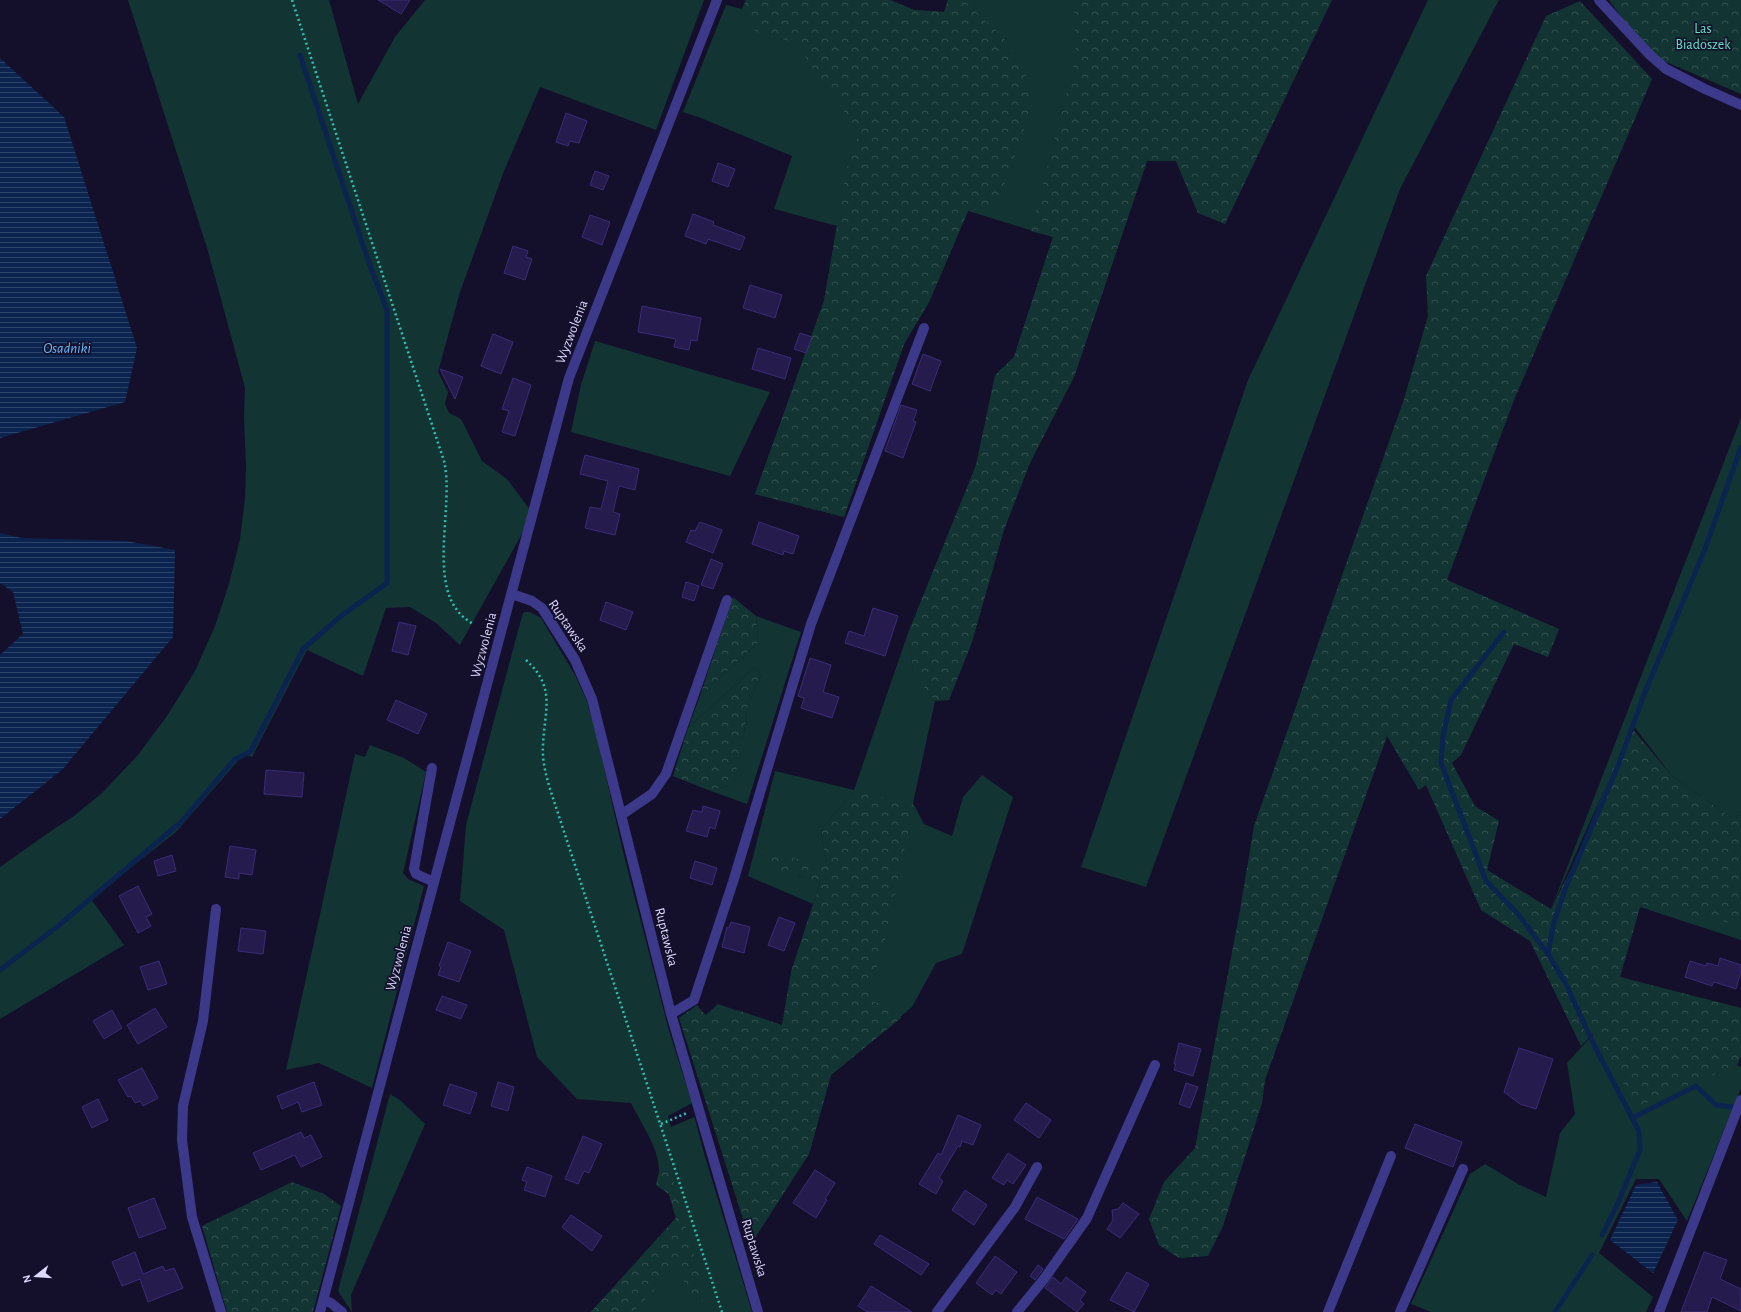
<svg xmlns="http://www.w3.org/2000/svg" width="1741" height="1312" font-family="'Alegreya Sans',sans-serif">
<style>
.green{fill:#123533}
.forest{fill:url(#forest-crowns)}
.water{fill:url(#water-rules)}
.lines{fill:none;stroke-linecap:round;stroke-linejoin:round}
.stream{stroke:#0b244f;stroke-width:5}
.building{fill:#251b4c;stroke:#3b2c79}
.path{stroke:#2cc0b6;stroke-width:2.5;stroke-dasharray:2 3;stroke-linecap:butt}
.minor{stroke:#3c398b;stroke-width:10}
.labels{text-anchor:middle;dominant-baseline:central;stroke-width:3.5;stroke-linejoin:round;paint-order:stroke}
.park-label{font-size:14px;fill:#60e5c2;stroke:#14102b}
.street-label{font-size:14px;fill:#ddd9ff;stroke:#14102b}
.water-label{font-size:15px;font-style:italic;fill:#67baff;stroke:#14102b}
</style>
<defs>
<pattern id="forest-crowns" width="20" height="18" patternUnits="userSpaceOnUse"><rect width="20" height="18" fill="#123533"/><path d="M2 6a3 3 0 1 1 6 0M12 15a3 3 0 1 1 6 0" fill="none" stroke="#345252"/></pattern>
<pattern id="water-rules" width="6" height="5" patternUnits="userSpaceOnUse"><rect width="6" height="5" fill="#0b244f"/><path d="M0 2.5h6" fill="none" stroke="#2e4369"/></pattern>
</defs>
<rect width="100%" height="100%" fill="#14102b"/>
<g class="green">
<polygon points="128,0 329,0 358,104 395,37 425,0 704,0 656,130 540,87 504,171 460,292 438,372 448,392 445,404 449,413 461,419 482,461 507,479 533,514 460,645 436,623 410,607 386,608 363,676 307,650 252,757 244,754 176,832 91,899 124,945 0,1019 0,867 54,829 74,816 102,793 138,755 167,716 195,671 215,626 229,584 240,539 245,499 246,466 244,417 245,388 208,251"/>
<polygon points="746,0 890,0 914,10 944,12 948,0 1329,0 1198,213 1176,161 1147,161 1074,377 1014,357 1053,237 968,211 929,302 904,344 844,517 755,494 824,301 837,226 774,209 792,156 701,118 683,112 726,5 742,9"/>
<polygon points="1428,0 1499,0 1400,189 1146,887 1081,867 1248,380"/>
<polygon points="595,341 770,392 730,476 571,432 581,385"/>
<polygon points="1741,418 1741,815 1733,819 1672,776 1633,725 1551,909"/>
<path d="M526,612h4l11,6 34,57 11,24 10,33 28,124 45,175 23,72 -24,13 3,11 23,-10 1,2 8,31 49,162h-161l85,-94 -7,-24 -13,-9c12,-25 -14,-59 -25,-82l-54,-4 -40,-42 -33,-127 -44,-29 6,-76 56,-209 1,-3z"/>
<polygon points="756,616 801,632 747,804 708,790 729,786 744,733 748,704 761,675 755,667 688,728 700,696 758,643"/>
<polygon points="908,633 913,672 935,701 913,803 924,824 952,836 963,797 982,775 1013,797 962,954 936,963 912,1007 831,1075 809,1154 688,1031 718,1004 782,1026 786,1012 792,967 881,958 854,791 821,830 826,865 797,876 809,878 820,883 813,904 748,876 775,771 854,790"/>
<polygon points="370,745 404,758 426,772 403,873 408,879 424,886 372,1088 319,1063 286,1070 355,754 365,757"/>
<polygon points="1628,899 1741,922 1741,940 1637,906"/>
<polygon points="1741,1008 1741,1056 1737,1065 1741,1067 1741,1088 1687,1221 1659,1179 1636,1179 1599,1253 1653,1297 1646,1312 1431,1312 1411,1304 1470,1174 1485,1164 1518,1184 1546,1197 1560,1133 1575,1114 1567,1063 1599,1028"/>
<polygon points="390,1094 401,1101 425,1124 351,1295 352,1312 338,1291"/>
</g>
<g class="forest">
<polygon points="746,0 890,0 914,10 944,12 948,0 963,0 1003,37 1025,70 1032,102 1021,139 996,207 968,211 929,302 904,344 844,517 755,494 824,301 847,168 858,136 854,125 813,69 797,43 756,32 742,9"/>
<polygon points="1074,0 1128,0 1136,7 1140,0 1332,0 1225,224 1198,213 1176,161 1147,161 1074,377 1030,463 1004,530 972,642 949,700 935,701 913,673 908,633 976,465 995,375 1014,357 1053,237 1031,231 1076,56"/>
<polygon points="1609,0 1741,0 1741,94 1650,55"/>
<polygon points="1580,1 1652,79 1514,400 1447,580 1559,629 1548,657 1514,644 1461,755 1452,763 1475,806 1499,821 1487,870 1551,909 1577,857 1630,726 1672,776 1733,819 1741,815 1741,925 1641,904 1620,977 1741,1008 1741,1056 1737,1065 1637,1107 1594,1033 1581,1046 1530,941 1481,910 1426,785 1419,790 1387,736 1265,1080 1262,1103 1223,1226 1208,1256 1179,1258 1159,1245 1149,1219 1164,1182 1195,1148 1240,910 1254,826 1404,399 1428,316 1426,276 1546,16"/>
<polygon points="733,597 756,616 758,643 700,696"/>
<polygon points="755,667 761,675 748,704 744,733 736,771 729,786 708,790 673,776 688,728"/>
<path d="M854,791l59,13 -2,14 -30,140 -13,27 3,16 28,8 2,9 -70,57 -22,79 -58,90 -72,-226 18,-13c10,14 18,18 35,14l5,-9 45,15 9,-53 29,-89c-12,-6 -26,-7 -39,-13 -9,-5 -15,-13 -22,-19l67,14 -5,-35z"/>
<polygon points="659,1171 671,1172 705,1295 699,1308 676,1267 633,1312 591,1312 676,1218 669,1194 656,1185"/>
<polygon points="292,1182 324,1194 341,1206 313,1312 227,1312 202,1226"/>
</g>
<g class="water">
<polygon points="0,58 64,117 137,348 125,402 0,438"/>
<polygon points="0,533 21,538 126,541 175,550 173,637 62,770 0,819 0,655 23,634 13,592 0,583"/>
<polygon points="1657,1182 1678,1220 1653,1273 1610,1240 1636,1185"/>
</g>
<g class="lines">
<g class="stream">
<polyline points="1504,632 1451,700 1443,736 1441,763 1486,881 1518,914 1548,954 1565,982 1594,1045 1639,1131 1640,1150 1617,1205 1602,1235"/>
<polyline points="1548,954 1554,922 1566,887 1618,766 1645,692 1705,549 1741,447"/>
<polyline points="0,970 57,927 181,822 234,760 251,751 303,649 341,616 387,583 387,310 368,260 300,55"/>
<polyline points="1632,1118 1696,1086 1716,1105 1732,1107"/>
<polyline points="1555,1312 1592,1255"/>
</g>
</g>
<g class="building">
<polygon points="378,0 410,0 401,14"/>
<polygon points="566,113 587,121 579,143 570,141 568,146 556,142"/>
<polygon points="718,163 735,169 728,187 712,181"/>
<polygon points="595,171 609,176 603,190 590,185"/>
<polygon points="693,214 714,222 713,225 745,237 740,250 708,239 706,244 685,236"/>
<polygon points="590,215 610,222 602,245 582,237"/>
<polygon points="513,246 528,251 526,257 532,259 525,280 504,273"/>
<polygon points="750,285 782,295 775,318 743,308"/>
<polygon points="642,306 701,318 697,341 691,340 689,350 674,347 676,339 638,332"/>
<polygon points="800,333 812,337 806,353 794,349"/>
<polygon points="493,334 513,342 501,374 481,366"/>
<polygon points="758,348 791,358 785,379 752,369"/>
<polygon points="923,354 941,361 930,391 912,384"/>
<polygon points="440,369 463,377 455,399"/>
<polygon points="513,378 531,385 515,436 502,432 509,411 502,409"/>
<polygon points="901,405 917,410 913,421 916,422 903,458 885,451"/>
<polygon points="585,455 639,469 635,490 619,486 613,512 620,514 615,535 585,528 590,507 601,509 608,481 580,474"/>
<polygon points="700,522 722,530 713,553 686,542 691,530 695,531"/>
<polygon points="759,522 799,536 793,554 784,551 783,555 752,544"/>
<polygon points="711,559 723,564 713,589 701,585"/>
<polygon points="686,582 699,586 694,601 682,597"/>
<polygon points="606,602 633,612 626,630 600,620"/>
<polygon points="873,608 898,616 885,656 845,643 849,631 864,636"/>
<polygon points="399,622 416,626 408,655 392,651"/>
<polygon points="810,658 831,665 823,692 839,697 832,718 801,708 804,698 798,696"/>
<polygon points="396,700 427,714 418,734 387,720"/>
<polygon points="266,770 304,773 302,797 264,794"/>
<polygon points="703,806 720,811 715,829 710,827 707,837 686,831 693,810 702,812"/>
<polygon points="230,846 256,850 252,875 239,873 239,879 225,877"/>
<polygon points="172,855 176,871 158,876 154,861"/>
<polygon points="695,861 717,868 712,885 690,878"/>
<polygon points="138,886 152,914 146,917 151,926 138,933 119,896"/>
<polygon points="779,917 795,923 784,951 768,945"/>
<polygon points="731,922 750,927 744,953 722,947 727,927 729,928"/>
<polygon points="241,928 266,931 263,954 238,951"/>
<polygon points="448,942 471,951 459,982 438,975 441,967 439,966"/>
<polygon points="1720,958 1741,965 1741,971 1736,989 1714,982 1712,986 1685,977 1690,961 1706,966 1707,963 1718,966"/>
<polygon points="159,961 167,984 148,990 140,967"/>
<polygon points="442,996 467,1005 461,1019 436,1010"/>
<polygon points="155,1008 167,1027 138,1044 127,1025"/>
<polygon points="112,1010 122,1028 104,1039 93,1021"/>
<polygon points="1179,1043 1201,1049 1193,1076 1174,1070 1176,1064 1174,1064"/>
<polygon points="1519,1048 1553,1059 1536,1109 1520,1104 1504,1092"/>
<polygon points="142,1068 158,1098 143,1106 140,1101 135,1103 131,1096 128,1097 118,1080"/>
<polygon points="314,1082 322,1105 302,1112 298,1102 282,1109 277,1096"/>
<polygon points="498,1082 514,1087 508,1111 491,1106"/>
<polygon points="1186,1083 1198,1087 1190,1108 1179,1104"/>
<polygon points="450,1084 477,1093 470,1114 443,1105"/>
<polygon points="98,1099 108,1120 92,1128 82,1107"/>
<polygon points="1026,1103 1051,1120 1039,1138 1014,1120"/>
<polygon points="958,1115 981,1125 973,1145 962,1141 960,1147 958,1146 939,1178 943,1181 936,1194 919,1184 938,1153 941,1155"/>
<polygon points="1415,1124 1462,1142 1453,1167 1405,1148"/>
<polygon points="301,1132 304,1138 311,1135 322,1157 301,1167 295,1155 261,1170 253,1153"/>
<polygon points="583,1136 602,1144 589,1173 584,1171 578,1184 565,1179"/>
<polygon points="1008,1153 1026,1165 1013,1184 1007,1180 1004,1185 992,1178"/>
<polygon points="527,1167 552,1176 545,1197 524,1190 527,1182 522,1180"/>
<polygon points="815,1170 835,1183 825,1199 827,1200 816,1218 793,1203"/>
<polygon points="965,1190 987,1205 974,1225 952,1210"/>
<polygon points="1037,1197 1078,1219 1064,1239 1025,1219"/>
<polygon points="154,1198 166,1228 139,1238 128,1208"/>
<polygon points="1123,1203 1139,1214 1120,1238 1107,1229 1113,1220 1112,1210 1118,1209"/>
<polygon points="571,1215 602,1236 592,1251 562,1227"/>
<polygon points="880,1235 929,1264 921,1275 874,1244"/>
<polygon points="135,1252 143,1274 163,1266 165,1271 174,1268 183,1288 148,1302 140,1279 122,1286 112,1262"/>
<polygon points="1704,1252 1727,1260 1720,1279 1741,1289 1741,1311 1712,1297 1707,1312 1681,1312"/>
<polygon points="995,1256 1017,1272 1001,1294 996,1290 992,1295 976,1283"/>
<polygon points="1038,1265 1043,1269 1035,1280 1030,1276"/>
<polygon points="1127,1272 1149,1284 1134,1312 1110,1300"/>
<polygon points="1053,1277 1061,1284 1066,1277 1086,1292 1080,1300 1084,1304 1077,1312 1045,1288"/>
<polygon points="871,1286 912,1312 867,1312 858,1306"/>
</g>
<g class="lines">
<g class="path">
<path d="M292,0l152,461c10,42 -14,114 13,149 4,6 10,10 16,14"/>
<path d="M526,660c31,28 18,51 17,86 -1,15 3,29 7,43l172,523"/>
<polyline points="661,1124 687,1113"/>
</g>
<g class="minor">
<polyline points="1599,0 1650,55 1666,69 1705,89 1741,105"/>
<polyline points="512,594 532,601 542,608 575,660 592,699 671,1014 758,1312"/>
<polyline points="432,768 414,869 416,874 434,882"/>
<polyline points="621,815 652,794 666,774 727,600"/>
<polyline points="216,909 203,1021 183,1106 182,1140 192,1217 221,1312"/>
<polyline points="671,1014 694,1000 733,882 811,624 924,328"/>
<polyline points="324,1300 331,1303 342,1312"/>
<polyline points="320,1312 410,972 569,378 717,0"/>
<polyline points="937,1312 1015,1207 1037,1167"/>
<polyline points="1017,1312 1044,1279 1087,1218 1155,1065"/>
<polyline points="1328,1312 1391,1156"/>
<polyline points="1400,1312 1463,1169"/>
<polyline points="1659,1312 1741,1100"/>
</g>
</g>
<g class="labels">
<g class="park-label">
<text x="1703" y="29">Las<tspan x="1703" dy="16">Biadoszek</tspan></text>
</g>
<g class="street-label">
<text transform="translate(572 332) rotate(-69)">Wyzwolenia</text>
<text transform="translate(568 626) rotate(56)">Ruptawska</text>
<text transform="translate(484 645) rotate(-75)">Wyzwolenia</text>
<text transform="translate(666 937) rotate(76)">Ruptawska</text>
<text transform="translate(399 958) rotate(-75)">Wyzwolenia</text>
<text transform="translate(754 1248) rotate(73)">Ruptawska</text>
</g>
<g class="water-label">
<text x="67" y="348">Osadniki</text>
</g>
</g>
<g transform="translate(36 1276) rotate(253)" stroke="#14102b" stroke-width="3" paint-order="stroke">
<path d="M0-3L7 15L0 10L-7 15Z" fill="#ddd9ff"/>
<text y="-6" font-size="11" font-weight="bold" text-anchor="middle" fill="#ddd9ff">N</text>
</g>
</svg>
